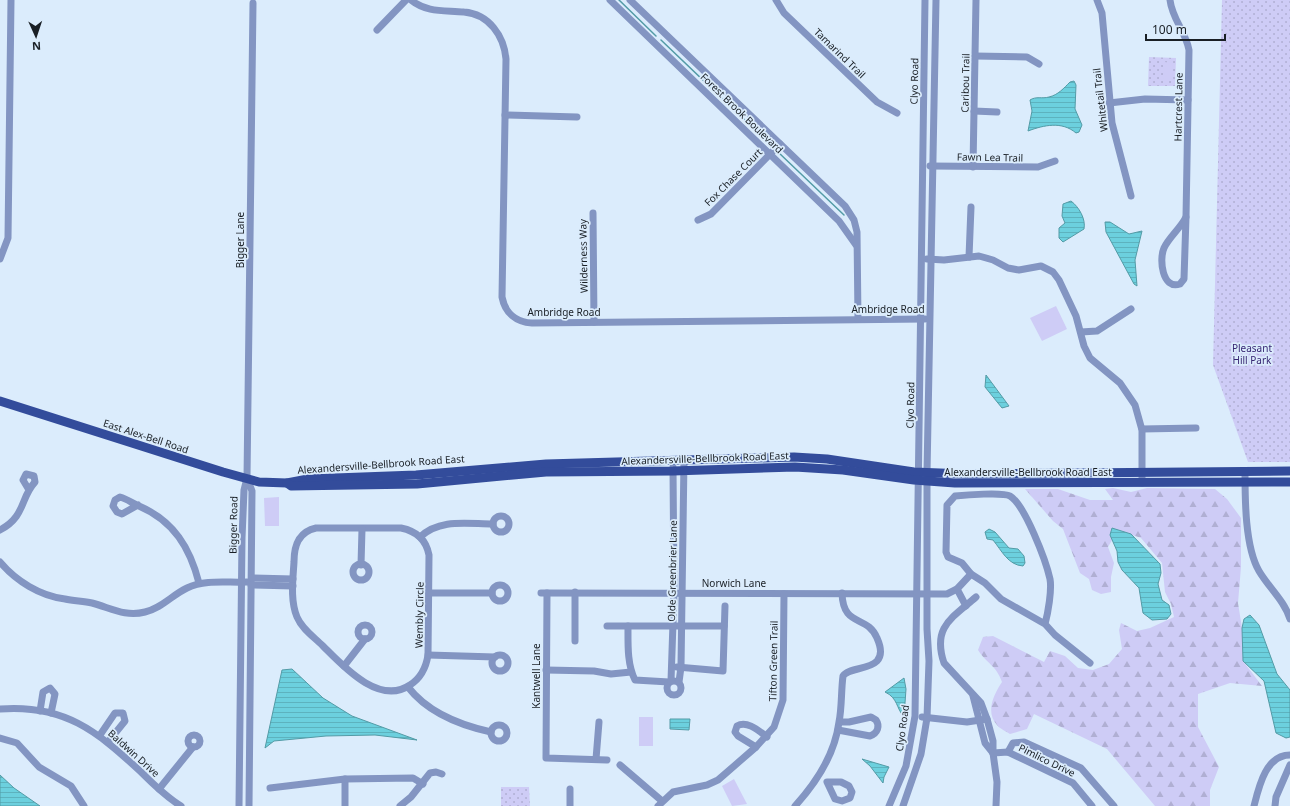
<svg xmlns="http://www.w3.org/2000/svg" width="1290" height="806" font-family="'Noto Sans',sans-serif">
<style>
.grass{fill:url(#grass-dots)}
.forest{fill:url(#forest-firs)}
.garden{fill:#ceccf6}
.water{fill:url(#water-rules);stroke:#539ba6}
.lines{fill:none;stroke-linecap:round;stroke-linejoin:round}
.stream{stroke:#539ba6;stroke-width:1.5}
.minor{stroke:#8395c2;stroke-width:7}
.major{stroke:#334c9b;stroke-width:9}
.labels{text-anchor:middle;dominant-baseline:central;stroke-width:3.5;stroke-linejoin:round;paint-order:stroke}
.street-label{font-size:10px;fill:#191f25;stroke:#dbecfc}
.park-label{font-size:10px;fill:#372673;stroke:#dbecfc}
</style>
<defs>
<pattern id="grass-dots" width="8" height="8" patternUnits="userSpaceOnUse"><rect width="8" height="8" fill="#ceccf6"/><path d="M2 2h.1M6 6h.1" fill="none" stroke="#b0afd3" stroke-width="1.8" stroke-linecap="round"/></pattern>
<pattern id="forest-firs" width="22" height="20" patternUnits="userSpaceOnUse"><rect width="22" height="20" fill="#ceccf6"/><path d="M5 1l3.5 6h-7zM16 11l3.5 6h-7z" fill="#b0afd3"/></pattern>
<pattern id="water-rules" width="6" height="5" patternUnits="userSpaceOnUse"><rect width="6" height="5" fill="#6cd0de"/><path d="M0 2.5h6" fill="none" stroke="#5db2be"/></pattern>
</defs>
<rect width="100%" height="100%" fill="#dbecfc"/>
<g class="grass">
<polygon points="1222,0 1290,0 1290,462 1248,462 1213,365"/>
<polygon points="1149,57 1176,58 1175,86 1148,86"/>
<polygon points="501,787 529,787 530,806 501,806"/>
</g>
<path class="forest" d="M1113,488l18,4 16,-4 68,1 12,10 14,19v49l-3,36 4,25 1,33 19,25 -32,-3 -32,11v33l21,40 -9,23v16h-55l-48,-57 -73,-35 -7,15 -17,5c-4,-3 -10,-5 -13,-9 -12,-13 -3,-31 5,-43 -6,-17 -15,-18 -24,-32l5,-13 10,-1 51,26 6,-11 15,5 13,12 15,2 16,-6 13,-15 -3,-19 2,-7 16,8 13,-3 24,-11 -3,-13 -6,-12 -3,-29 -21,-25 -23,-8 -10,17 6,16 -3,14v15l-10,2 -9,-4 -3,-11 -9,-6 -17,-44 -10,-8 -28,-32h33l32,11h23l-8,-11z"/>
<g class="garden">
<polygon points="1164,62 1173,63 1172,81 1163,81"/>
<polygon points="1056,306 1067,329 1042,341 1030,318"/>
<polygon points="279,497 279,526 265,526 264,498"/>
<rect x="639" y="717" width="14" height="29"/>
<polygon points="734,779 747,804 732,806 722,786"/>
</g>
<g class="water">
<path d="M1074,81l2,4 -1,24 7,16 -3,7 -3,1c-14,-12 -32,-8 -48,-2l4,-20 -2,-11c6,-4 12,-1 19,-3 9,-2 15,-9 21,-15z"/>
<path d="M1071,201c8,6 15,18 13,28l-21,13 -4,-4v-10l6,-5 -3,-7 1,-12z"/>
<polygon points="1105,222 1110,222 1129,234 1142,231 1135,260 1137,286 1134,284 1106,232"/>
<polygon points="986,375 1009,406 1002,408 985,387"/>
<polygon points="1112,528 1131,534 1160,564 1161,573 1158,584 1162,600 1169,605 1171,614 1167,619 1152,620 1143,613 1139,588 1122,570 1118,562 1117,551 1110,535"/>
<path d="M989,529l6,3 14,16 9,1 6,7 1,7 -2,3c-15,-1 -21,-15 -30,-26l-6,-1 -2,-7z"/>
<polygon points="1250,615 1259,625 1277,674 1290,690 1290,737 1286,738 1276,733 1264,681 1243,661 1242,628 1244,619"/>
<polygon points="292,669 323,698 352,716 417,740 375,735 326,736 274,741 265,748 282,670"/>
<path d="M904,678l2,11 -2,28c-8,-9 -6,-19 -19,-25z"/>
<polygon points="670,719 690,719 689,730 670,729"/>
<polygon points="862,759 889,767 884,777 883,783 870,766"/>
<polygon points="0,775 14,788 40,806 0,806"/>
</g>
<g class="lines">
<g class="stream">
<polyline points="619,0 656,36"/>
<polyline points="661,40 772,146"/>
<polyline points="778,152 844,215"/>
</g>
<g class="minor">
<path d="M411,0c16,13 34,10 53,12 25,2 40,24 42,47l-4,238c3,16 14,25 30,26l393,-4"/>
<polyline points="610,0 839,221 856,245"/>
<polyline points="630,0 845,206 854,220 857,232 858,319"/>
<polyline points="776,0 784,13 877,102 897,113"/>
<polyline points="1097,0 1102,13 1112,123 1131,196"/>
<path d="M1170,0c2,19 16,32 19,50l-3,167"/>
<polyline points="377,30 406,0"/>
<polyline points="975,56 1027,57 1039,64"/>
<polyline points="1109,103 1145,99 1188,100"/>
<polyline points="974,111 997,112"/>
<polyline points="505,115 577,117"/>
<polyline points="930,166 1038,167 1055,161"/>
<polyline points="973,167 976,0"/>
<polyline points="593,213 594,322"/>
<path d="M1186,217l-2,62 -4,5c-18,6 -21,-25 -16,-36 5,-11 16,-19 22,-31z"/>
<polyline points="698,220 711,214 780,144"/>
<polyline points="969,257 971,207"/>
<polyline points="0,259 8,238 11,0"/>
<polyline points="927,259 944,260 979,256 993,260 1008,268 1019,270 1041,266 1053,272 1059,280 1076,316 1084,346 1090,358 1120,383 1135,405 1142,430 1142,483"/>
<polyline points="1081,332 1097,331 1131,309"/>
<polyline points="1142,429 1196,428"/>
<path d="M1245,472c0,27 0,75 14,99 10,17 25,29 31,48"/>
<polyline points="247,478 252,491 249,806"/>
<path d="M138,505l-16,9 -5,-2 -4,-6 2,-6 5,-3c7,2 12,6 19,9 35,15 51,42 60,77"/>
<circle cx="501" cy="524" r="8"/>
<path d="M316,528h85c15,3 25,11 28,27l-1,100c-2,13 -7,23 -18,30 -31,21 -67,-19 -87,-39 -9,-9 -21,-17 -26,-29 -7,-17 -4,-38 -3,-55 0,-16 4,-30 22,-34z"/>
<path d="M0,530c26,-14 20,-32 35,-48l-1,-6 -8,-2 -3,6 6,10"/>
<path d="M420,537c20,-19 48,-13 73,-13"/>
<path d="M0,562c16,19 40,34 65,37 9,2 18,2 27,4 19,5 33,14 53,9 17,-4 27,-17 42,-24 19,-9 40,-5 60,-6"/>
<circle cx="361" cy="572" r="8"/>
<polyline points="361,565 362,529"/>
<polyline points="252,578 293,579"/>
<circle cx="500" cy="593" r="8"/>
<polyline points="251,585 293,586"/>
<polyline points="957,589 966,606"/>
<polyline points="429,593 492,593"/>
<polyline points="541,593 947,594 957,589 971,574"/>
<polyline points="547,593 546,758 607,760"/>
<path d="M976,597c-24,21 -44,30 -32,66l37,40 6,16 6,22v12l4,29 -1,24"/>
<path d="M1045,624c3,-11 7,-34 5,-45 -4,-18 -25,-74 -40,-83 -7,-4 -45,-1 -55,0l-8,9 -1,47 2,5 14,6 9,11 14,9 16,16 44,25 10,11 35,28"/>
<circle cx="365" cy="632" r="7"/>
<polyline points="607,626 724,626"/>
<path d="M628,626c0,18 -1,38 7,54l34,2"/>
<polyline points="575,641 575,592"/>
<circle cx="500" cy="663" r="8"/>
<polyline points="428,655 495,657"/>
<polyline points="344,666 365,639"/>
<polyline points="677,667 723,671 725,606"/>
<polyline points="546,670 594,671 611,674 631,672"/>
<circle cx="674" cy="688" r="7"/>
<polyline points="671,681 674,593 673,467"/>
<polyline points="679,682 681,667 684,460"/>
<path d="M408,687c20,26 51,38 83,45"/>
<polyline points="973,696 985,743 993,753"/>
<path d="M0,709c64,-5 97,22 141,63 12,12 25,25 40,34"/>
<polyline points="40,711 43,692 50,688 55,694 51,713"/>
<polyline points="922,717 967,722 987,719"/>
<circle cx="499" cy="733" r="8"/>
<path d="M838,730l32,6c8,-3 10,-10 6,-16l-5,-3 -22,5h-9"/>
<circle cx="194" cy="741" r="6"/>
<polyline points="100,735 115,713 123,713 125,721 108,742"/>
<polyline points="0,738 17,743 39,767 71,786 84,806"/>
<path d="M756,747l-18,-11 -3,-4 2,-6c10,-6 22,5 30,11"/>
<polyline points="1008,752 1013,743 1024,742 1081,768 1114,806"/>
<polyline points="993,753 1008,752 1073,783 1092,806"/>
<polyline points="596,759 599,722"/>
<polyline points="620,765 662,801"/>
<polyline points="345,779 345,806"/>
<polygon points="827,782 841,782 849,786 852,792 850,798 842,801 835,799"/>
<polyline points="270,788 345,779 413,778 423,784"/>
<polyline points="159,789 193,747"/>
<polyline points="239,806 242,538 244,490 247,478 253,3"/>
<polyline points="400,806 411,797 430,773 436,772 442,774"/>
<polyline points="570,806 570,789"/>
<polyline points="658,806 673,792 707,785 718,780 756,747 774,727 783,700 784,594"/>
<path d="M795,806c21,-23 40,-53 44,-84 3,-15 2,-31 4,-46 7,-12 50,-2 34,-38 -10,-24 -34,-10 -35,-45"/>
<polyline points="889,806 906,766 915,716 925,0"/>
<polyline points="903,806 921,754 927,718 929,661 927,629 927,473 936,0"/>
<path d="M1254,806c5,-20 12,-51 36,-51"/>
<polyline points="1275,806 1276,797 1290,765"/>
</g>
<g class="major">
<polyline points="0,401 223,472 259,482 287,483 308,479 416,475 546,464 794,457 827,459 914,472 966,474 1290,471"/>
<polyline points="287,483 291,486 417,484 546,472 673,471 795,467 843,470 914,480 955,483 1290,482"/>
</g>
</g>
<g class="labels">
<g class="street-label">
<text transform="translate(840 53) rotate(44)">Tamarind Trail</text>
<text transform="translate(914 81) rotate(-89)">Clyo Road</text>
<text transform="translate(965 83) rotate(-89)">Caribou Trail</text>
<text transform="translate(1100 100) rotate(-97)">Whitetail Trail</text>
<text transform="translate(1178 107) rotate(-89)">Hartcrest Lane</text>
<text transform="translate(742 113) rotate(44)">Forest Brook Boulevard</text>
<text transform="translate(990 157) rotate(1)">Fawn Lea Trail</text>
<text transform="translate(733 177) rotate(-45)">Fox Chase Court</text>
<text transform="translate(240 240) rotate(-90)">Bigger Lane</text>
<text transform="translate(583 256) rotate(-91)">Wilderness Way</text>
<text x="888" y="309">Ambridge Road</text>
<text x="564" y="312">Ambridge Road</text>
<text transform="translate(910 405) rotate(-89)">Clyo Road</text>
<text transform="translate(146 436) rotate(18)">East Alex-Bell Road</text>
<text transform="translate(705 458) rotate(-2)">Alexandersville-Bellbrook Road East</text>
<text transform="translate(381 464) rotate(-4)">Alexandersville-Bellbrook Road East</text>
<text x="1028" y="472">Alexandersville-Bellbrook Road East</text>
<text transform="translate(233 525) rotate(-89)">Bigger Road</text>
<text transform="translate(672 571) rotate(-89)">Olde Greenbrier Lane</text>
<text x="734" y="583">Norwich Lane</text>
<text transform="translate(419 615) rotate(-89)">Wembly Circle</text>
<text transform="translate(773 661) rotate(-89)">Tifton Green Trail</text>
<text transform="translate(536 676) rotate(-90)">Kantwell Lane</text>
<text transform="translate(902 728) rotate(-82)">Clyo Road</text>
<text transform="translate(134 753) rotate(42)">Baldwin Drive</text>
<text transform="translate(1047 760) rotate(26)">Pimlico Drive</text>
</g>
<g class="park-label">
<text x="1252" y="348">Pleasant<tspan x="1252" dy="12">Hill Park</tspan></text>
</g>
</g>
<g transform="translate(36 36) rotate(177)" stroke="#dbecfc" stroke-width="3" paint-order="stroke">
<path d="M0-3L7 15L0 10L-7 15Z" fill="#191f25"/>
<text y="-6" font-size="11" font-weight="bold" text-anchor="middle" fill="#191f25">N</text>
</g>
<path d="M1146 34v6h79v-6" fill="none" stroke="#191f25" stroke-width="2"/>
<text x="1152" y="34" font-size="12" fill="#191f25" stroke="#dbecfc" stroke-width="3" paint-order="stroke">100 m</text>
</svg>
